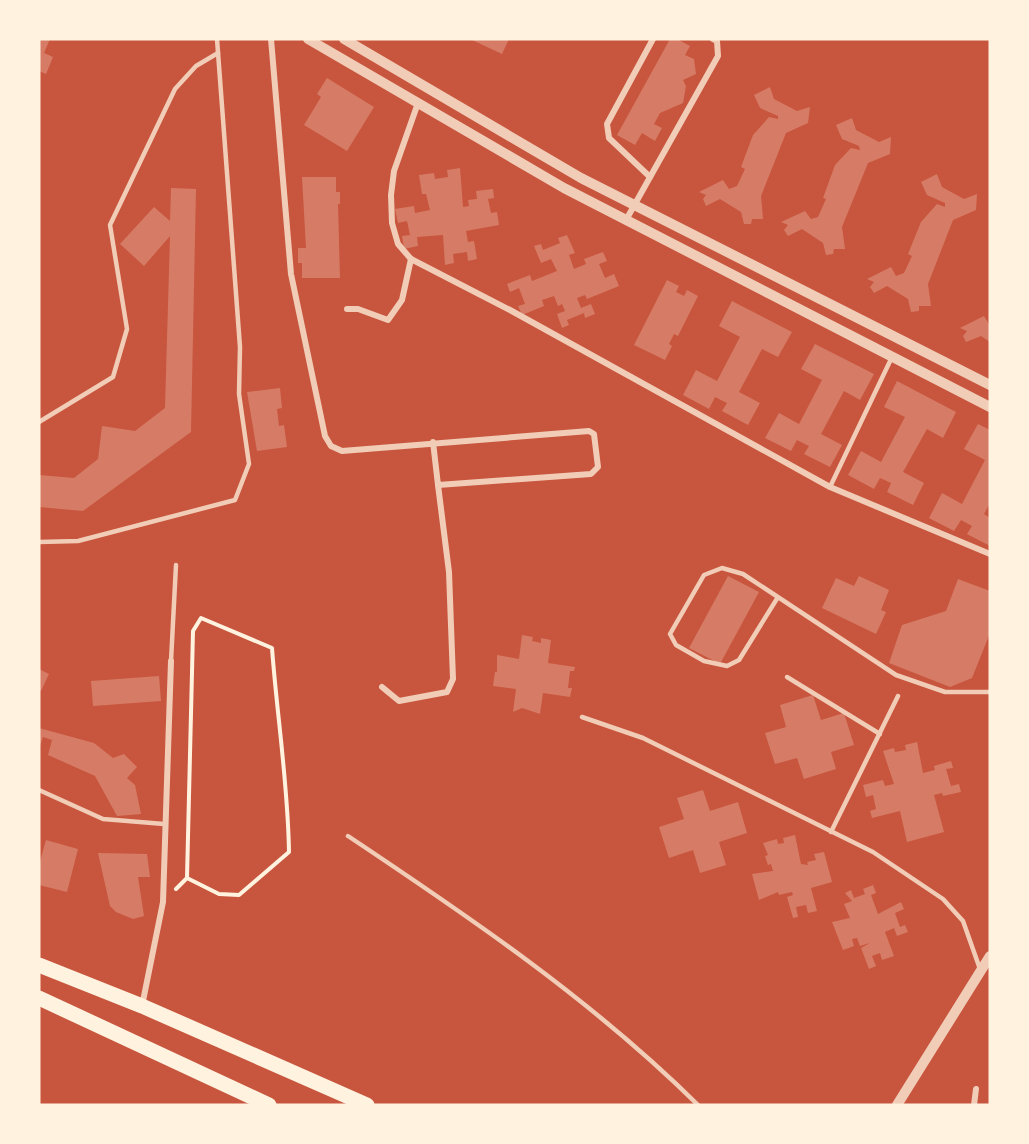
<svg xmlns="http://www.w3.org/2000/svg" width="1029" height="1144" font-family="'Fira Sans',sans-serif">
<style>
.building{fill:#d67c66}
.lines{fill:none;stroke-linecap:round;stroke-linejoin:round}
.path{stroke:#fff3e0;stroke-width:4}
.service{stroke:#f1ccb7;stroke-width:4.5}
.minor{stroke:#f1ccb7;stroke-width:6}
.tertiary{stroke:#f1ccb7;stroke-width:10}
.primary{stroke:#fff3e0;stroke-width:15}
</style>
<rect width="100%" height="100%" fill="#c8553d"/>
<g class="building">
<polygon points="39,39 50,39 44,53 53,57 46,74 39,71"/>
<polygon points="470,39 509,39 502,54"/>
<polygon points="670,39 677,39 690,46 685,55 694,59 696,74 683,80 686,86 683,103 660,113 654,124 662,128 655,141 642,133 635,145 617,135"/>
<polygon points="327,78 374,107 347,151 304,125 321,97 317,94"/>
<polygon points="770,87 774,99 797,111 810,107 808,123 786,133 761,196 763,219 752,219 751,224 744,224 741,212 720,199 706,206 703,199 706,195 699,192 723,180 729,189 737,186 745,169 741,167 753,135 769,117 778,119 778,116 760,108 754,95"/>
<polygon points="852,118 856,130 879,142 891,137 890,154 868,163 842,227 845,249 834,249 833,254 826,255 823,243 802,229 788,236 784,230 788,225 781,222 805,211 811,219 818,217 826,199 823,198 835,165 851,148 860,150 859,146 842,139 836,125"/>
<polygon points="460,168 463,207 469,206 468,200 477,199 476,191 493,189 494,198 488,199 491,213 497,212 499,225 466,231 468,242 474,241 477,259 468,261 467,252 453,254 454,263 445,265 443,235 417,237 418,246 404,249 402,236 410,235 407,221 398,223 395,209 414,206 415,213 430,210 426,194 422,194 419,175 434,173 435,179 448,177 447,170"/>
<polygon points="937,174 942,187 964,199 977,194 976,210 953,220 928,284 931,306 919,306 919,311 911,312 908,299 887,286 874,293 870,287 874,282 867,279 891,267 896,276 904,273 912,256 908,254 921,222 937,204 945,207 945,203 927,195 921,182"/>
<polygon points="302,177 336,177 336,192 340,192 340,204 338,204 340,278 302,278 302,263 298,263 298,248 306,248"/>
<polygon points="171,188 196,189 191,432 83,511 39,507 39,475 74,478 98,459 102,426 135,431 165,408 170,236 144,266 120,244 154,207 170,221"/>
<polygon points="567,235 575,253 569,255 574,269 586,264 584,259 603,252 607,261 599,264 605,278 614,274 619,286 587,299 585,295 577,298 581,308 591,304 595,314 585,318 584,313 567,320 569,325 562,328 557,314 565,311 562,304 558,306 554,296 542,300 544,306 522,315 518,306 525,304 519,288 510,292 507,284 530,275 532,281 557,271 551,259 541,263 534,246 541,244 543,250 560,243 558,238"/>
<polygon points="667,280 679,286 676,292 684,296 687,290 698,296 678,336 674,334 669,344 672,346 665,360 634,345"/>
<polygon points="732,301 792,332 778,357 762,349 739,392 760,403 748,425 722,411 727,403 715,397 709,409 683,395 696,370 717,381 740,337 719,326"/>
<polygon points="984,316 990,326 990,342 981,336 966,342 963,336 967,331 960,328"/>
<polygon points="815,344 874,374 860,400 844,391 821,434 842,445 830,467 804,454 809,446 797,440 791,451 765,438 779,413 799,424 822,380 801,369"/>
<polygon points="897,381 956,412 943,438 927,429 903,472 924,483 913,505 887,492 891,483 880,478 874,489 848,475 861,451 881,462 905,417 884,407"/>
<polygon points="280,388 282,408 277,409 279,426 284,425 287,447 257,451 247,392"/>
<polygon points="978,424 990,430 990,503 984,514 990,518 990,546 967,534 972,526 961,520 954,531 929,518 942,493 962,504 985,460 964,449"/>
<polygon points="728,576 759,592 720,664 689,648"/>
<polygon points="859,576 889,590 881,610 886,612 876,634 822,608 836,578 854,586"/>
<polygon points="958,579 990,591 990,633 972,678 950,687 889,663 902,625 946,611"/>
<polygon points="522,635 533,637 532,641 541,643 541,638 551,640 548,663 575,667 574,671 570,671 568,688 572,688 570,697 543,693 540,714 522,708 513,712 516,689 493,686 495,672 497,672 497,655 519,659"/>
<polygon points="39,669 49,674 41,691 39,690"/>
<polygon points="159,676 161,701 93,706 91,681"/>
<polygon points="813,695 821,720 844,713 854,745 831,752 836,769 804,779 797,758 775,764 765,733 786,727 780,705"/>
<polygon points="39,728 94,743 113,758 124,754 137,767 127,778 135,785 141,814 117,816 95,776 48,755 52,740 43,737 39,749"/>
<polygon points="917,742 923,773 935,770 934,766 951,761 953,768 946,769 951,786 959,784 961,792 943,796 942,793 934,795 944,832 907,842 900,811 872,818 870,811 876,809 873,795 866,797 863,785 883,780 885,786 894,784 883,751 894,748 895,752 906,750 905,745"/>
<polygon points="703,790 710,811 738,802 747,833 719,842 726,865 700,873 693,850 669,858 659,827 684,819 677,798"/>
<polygon points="795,835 801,864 808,865 807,862 816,860 814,854 824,852 832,882 811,888 817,911 808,913 806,905 796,907 798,917 793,918 787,897 793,895 792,892 779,895 778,892 759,900 752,874 773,871 771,864 768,865 765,856 768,855 763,843 777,839 778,844 784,843 783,838"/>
<polygon points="46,840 78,849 67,892 39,885 39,865"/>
<polygon points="98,853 147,854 150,877 138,877 144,916 133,919 116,912 110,906"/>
<polygon points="873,885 876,893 871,895 878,914 901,902 904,909 895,913 900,927 905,925 908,932 897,936 894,928 885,932 894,956 882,960 880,953 872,956 876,966 869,969 861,948 870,943 860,946 857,938 852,939 854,946 843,950 832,922 850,918 844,904 852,901 845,893 851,890 854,898 865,894 863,889"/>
</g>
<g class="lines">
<path class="path" d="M176,889l11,-11 32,16 20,1 50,-43c-1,-69 -12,-136 -17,-204l-71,-30 -8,13 -6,247"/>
<g class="service">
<polyline points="39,422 113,377 127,329 110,225 175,89 196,66 218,53"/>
<polyline points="830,487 892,357"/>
<polyline points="39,542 78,541 235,500 249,464 239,394 240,347 217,39"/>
<polyline points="778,597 739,660 727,666 704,661 676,645 670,634 704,575 722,568 743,574 896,675 945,692 990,692"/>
<polyline points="171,661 176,565"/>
<polyline points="787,677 880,734"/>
<polyline points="582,717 643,738 873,852 943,899 963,921 980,969"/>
<polyline points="39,790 103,819 164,824"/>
<polyline points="831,832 898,696"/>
<path d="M348,836c123,82 245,165 350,269"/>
</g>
<g class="minor">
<polyline points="271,39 291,274 325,436 331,446 342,451 589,431 594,434 598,467 591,474 438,485 433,442"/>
<polyline points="418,103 394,171 391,195 392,223 398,244 411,259 510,310 830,487 990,554"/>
<polyline points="650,177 609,138 607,124 653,39"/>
<polyline points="626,220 718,56 717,41 713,39"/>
<polyline points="347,309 358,309 388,320 402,300 411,259"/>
<polyline points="382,687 399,701 447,692 453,679 449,572 438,485"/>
<polyline points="142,1006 163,902 171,661"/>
<polyline points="974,1105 976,1089"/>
</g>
<g class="tertiary">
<polyline points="308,39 564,188 990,407"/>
<polyline points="344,39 581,178 990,385"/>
<polyline points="897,1105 990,956"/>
</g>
<g class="primary">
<polyline points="39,965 142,1006 367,1105"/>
<polyline points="39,998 269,1105"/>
</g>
</g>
<rect width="1029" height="1144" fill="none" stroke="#fff3e0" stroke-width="81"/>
</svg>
